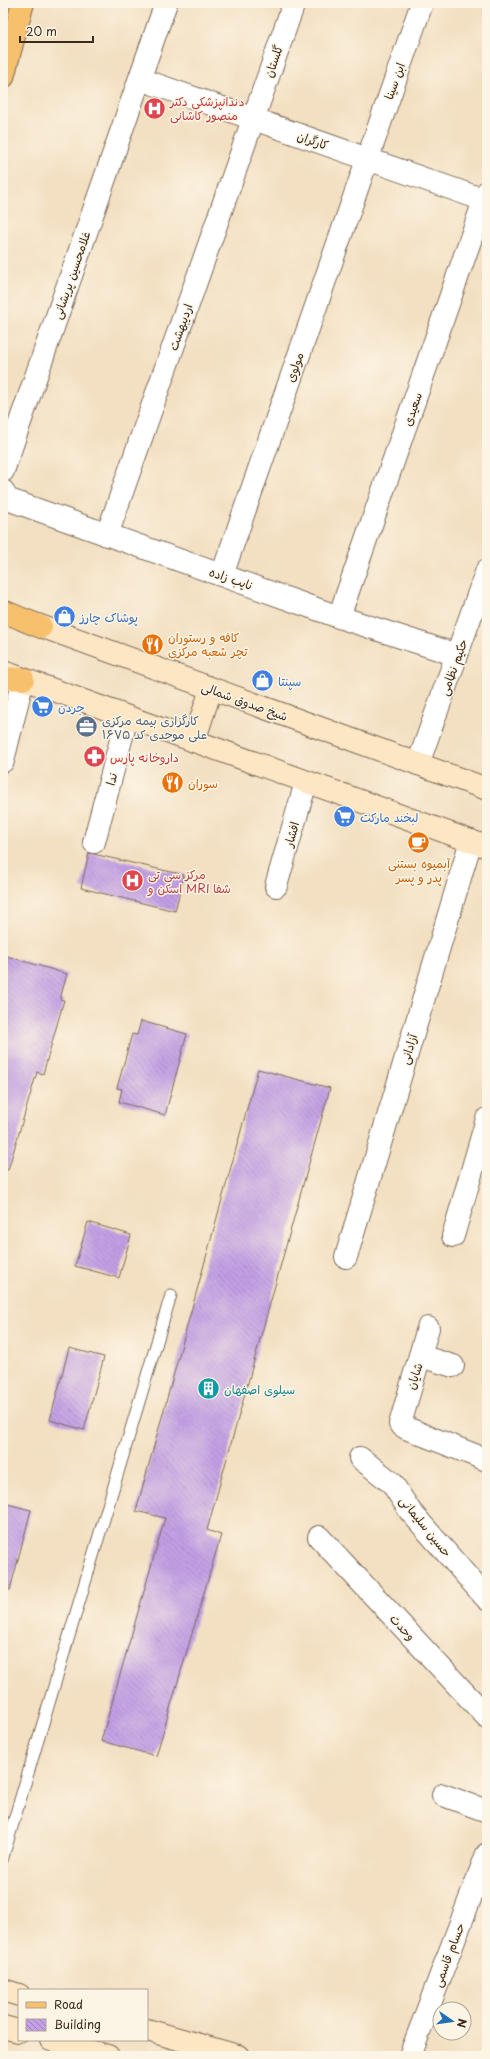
<svg xmlns="http://www.w3.org/2000/svg" width="490" height="2059" font-family="'Playpen Sans','Playpen Sans Arabic',sans-serif">
<style>
.building{fill:url(#building-back-hatch)}
.lines{fill:none;stroke-linecap:round;stroke-linejoin:round}
.service-casing{stroke:#7b6957;stroke-width:13}
.minor-casing{stroke:#7b6957;stroke-width:24}
.secondary-casing{stroke:#7b6957;stroke-width:24}
.primary-casing{stroke:#7b6957;stroke-width:24}
.service{stroke:#fff;stroke-width:11}
.minor{stroke:#fff;stroke-width:22}
.secondary{stroke:#fce6c4;stroke-width:22}
.primary{stroke:#f7c06c;stroke-width:22}
.labels{text-anchor:middle;dominant-baseline:central;stroke-width:3;stroke-linejoin:round;paint-order:stroke}
.street-label{font-size:12px;fill:#3b2a1e;stroke:#fcf5e5}
.health-label{font-size:12px;fill:#be3a42;stroke:#fcf5e5;text-anchor:start}
.shop-label{font-size:12px;fill:#366cbe;stroke:#fcf5e5;text-anchor:start}
.food-label{font-size:12px;fill:#c56008;stroke:#fcf5e5;text-anchor:start}
.service-label{font-size:12px;fill:#4e5e75;stroke:#fcf5e5;text-anchor:start}
.culture-label{font-size:12px;fill:#0d838f;stroke:#fcf5e5;text-anchor:start}
</style>
<defs>
<pattern id="building-back-hatch" width="6" height="6" patternUnits="userSpaceOnUse"><rect width="6" height="6" fill="#c39fe5"/><path d="M-1 5l2 2M0 0l6 6M5-1l2 2" fill="none" stroke="#a082b9"/></pattern>
</defs>
<rect width="100%" height="100%" fill="#fcf5e5"/>
<filter id="ink" filterUnits="userSpaceOnUse"><feTurbulence type="fractalNoise" baseFrequency=".025" numOctaves="2"/><feDisplacementMap in="SourceGraphic" scale="8" xChannelSelector="R" yChannelSelector="G"/><feConvolveMatrix kernelMatrix="1 2 1 2 8 2 1 2 1" color-interpolation-filters="sRGB"/></filter>
<filter id="wash" filterUnits="userSpaceOnUse"><feTurbulence type="fractalNoise" baseFrequency=".012" numOctaves="4" result="noise"/><feDisplacementMap in="SourceGraphic" scale="16" xChannelSelector="R" yChannelSelector="G"/><feGaussianBlur stdDeviation="0.9" result="paint"/><feColorMatrix in="noise" values="0 0 0 0 0 0 0 0 0 0 0 0 0 0 0 0 0 1.4 0 .05"/><feComposite in="paint" operator="in"/></filter>
<g filter="url(#wash)">
<rect width="100%" height="100%" fill="#f3dfc1"/>
<g id="blocks">
<g class="building">
<polygon points="89,853 184,875 175,911 81,888"/>
<polygon points="3,955 67,974 60,999 64,1000 43,1074 37,1072 8,1170 3,1169"/>
<polygon points="141,1021 187,1034 165,1115 119,1102 122,1089 117,1088 132,1034 137,1035"/>
<polygon points="258,1069 330,1088 207,1530 221,1535 156,1756 101,1741 165,1518 136,1511"/>
<polygon points="88,1222 131,1235 119,1278 75,1266"/>
<polygon points="69,1348 104,1357 84,1430 50,1420"/>
<polygon points="3,1503 31,1510 10,1590 3,1590"/>
</g>
</g>
</g>
<g filter="url(#ink)">
<use href="#blocks" fill-opacity="0" stroke="#7b6957" stroke-width="1"/>
<g class="lines">
<defs>
<polyline id="service" points="3,1857 171,1295"/>
<g id="minor">
<polyline points="140,79 487,201"/>
<polyline points="3,471 166,3"/>
<polyline points="3,491 7,499 339,617 457,655"/>
<polyline points="107,535 294,3"/>
<polyline points="222,575 422,3"/>
<polyline points="339,617 487,192"/>
<polyline points="3,761 23,679"/>
<polyline points="418,764 487,570"/>
<polyline points="94,842 127,717"/>
<polyline points="276,886 306,782"/>
<polyline points="453,1236 487,1119"/>
<polyline points="346,1257 471,841"/>
<polyline points="428,1328 400,1424 406,1428 487,1460"/>
<polyline points="420,1356 453,1366"/>
<polyline points="360,1458 392,1483 410,1511 487,1599"/>
<polyline points="319,1537 487,1717"/>
<polyline points="443,1795 487,1811"/>
<polyline points="410,2056 487,1854"/>
</g>
<g id="secondary">
<polyline points="24,620 487,789"/>
<polyline points="4,672 487,847"/>
<polyline points="194,741 211,689"/>
<polyline points="3,1990 19,1995"/>
<polyline points="3,2027 19,2031"/>
<polyline points="147,2030 238,2056"/>
<polyline points="51,2040 108,2056"/>
</g>
<g id="primary">
<polyline points="3,77 23,3"/>
<polyline points="3,611 41,627"/>
<polyline points="3,678 23,679"/>
</g>
</defs>
<use href="#service" class="service-casing"/>
<use href="#minor" class="minor-casing"/>
<use href="#secondary" class="secondary-casing"/>
<use href="#primary" class="primary-casing"/>
<use href="#service" class="service"/>
<use href="#minor" class="minor"/>
<use href="#secondary" class="secondary"/>
<use href="#primary" class="primary"/>
</g>
</g>
<defs>
<symbol id="hospital-disc" viewBox="-11 -11 22 22"><circle r="9.5" fill="#e0444e" stroke="#fcf5e5"/><path d="M-5-5h3v3.5h4V-5h3V5h-3V1.5h-4V5h-3Z" fill="#fff"/></symbol>
<symbol id="shop-disc" viewBox="-11 -11 22 22"><circle r="9.5" fill="#3f7fe0" stroke="#fcf5e5"/><path d="M-5-2.5h2.3a2.7 3.5 0 0 1 5.4 0H5L5.5 6h-11ZM-1.5-2.5h3a1.5 2.3 0 0 0-3 0Z" fill="#fff"/></symbol>
<symbol id="restaurant-disc" viewBox="-11 -11 22 22"><circle r="9.5" fill="#e8710a" stroke="#fcf5e5"/><path d="M-5-6h1v4h1v-4h1v4h1v-4h1v5L-1.5 .5V6h-2V.5L-5-1ZM5-6V6H3V1.5H1.5Q1.5-4 5-6Z" fill="#fff"/></symbol>
<symbol id="supermarket-disc" viewBox="-11 -11 22 22"><circle r="9.5" fill="#3f7fe0" stroke="#fcf5e5"/><path d="M-6-5.5h2.5l.6 2H6L4.5 2H-2.5L-4.4-4H-6ZM-1.5 3.2a1.3 1.3 0 1 0 .1 0ZM3 3.2a1.3 1.3 0 1 0 .1 0Z" fill="#fff"/></symbol>
<symbol id="office-disc" viewBox="-11 -11 22 22"><circle r="9.5" fill="#5c6f8a" stroke="#fcf5e5"/><path d="M-6-3h4V-5.5h4V-3h4V5H-6ZM-1-4.5V-3h2v-1.5ZM-6 0V1H6V0Z" fill="#fff"/></symbol>
<symbol id="pharmacy-disc" viewBox="-11 -11 22 22"><circle r="9.5" fill="#e0444e" stroke="#fcf5e5"/><path d="M-2-6h4v4h4v4h-4v4h-4v-4h-4v-4h4Z" fill="#fff"/></symbol>
<symbol id="cafe-disc" viewBox="-11 -11 22 22"><circle r="9.5" fill="#e8710a" stroke="#fcf5e5"/><path d="M-5.5-4.5H6V0H3Q3 3.5 0 3.5H-2.5Q-5.5 3.5-5.5 0ZM3-3.2v2h1.7v-2ZM-6 4.5H4V6H-6Z" fill="#fff"/></symbol>
<symbol id="building-disc" viewBox="-11 -11 22 22"><circle r="9.5" fill="#0f9aa8" stroke="#fcf5e5"/><path d="M-4-6H4V6H1V3H-1V6H-4ZM-2.5-4.3h1.7v1.8h-1.7ZM.8-4.3h1.7v1.8H.8ZM-2.5-1h1.7V.8h-1.7ZM.8-1h1.7V.8H.8Z" fill="#fff"/></symbol>
</defs>
<g fill-rule="evenodd">
<use href="#hospital-disc" x="142" y="96" width="25" height="25"/>
<use href="#shop-disc" x="52" y="604" width="25" height="25"/>
<use href="#restaurant-disc" x="140" y="632" width="25" height="25"/>
<use href="#shop-disc" x="250" y="668" width="25" height="25"/>
<use href="#supermarket-disc" x="30" y="694" width="25" height="25"/>
<use href="#office-disc" x="74" y="714" width="25" height="25"/>
<use href="#pharmacy-disc" x="82" y="744" width="25" height="25"/>
<use href="#restaurant-disc" x="160" y="770" width="25" height="25"/>
<use href="#supermarket-disc" x="332" y="804" width="25" height="25"/>
<use href="#cafe-disc" x="406" y="830" width="25" height="25"/>
<use href="#hospital-disc" x="120" y="868" width="25" height="25"/>
<use href="#building-disc" x="196" y="1376" width="25" height="25"/>
</g>
<g class="labels">
<g class="street-label">
<text transform="translate(273 61) rotate(-71)">گلستان</text>
<text transform="translate(394 81) rotate(-70)">ابن سینا</text>
<text transform="translate(313 140) rotate(19)">کارگران</text>
<text transform="translate(71 275) rotate(-71)">غلامحسین پریشانی</text>
<text transform="translate(180 327) rotate(-71)">اردیبهشت</text>
<text transform="translate(294 367) rotate(-71)">مولوی</text>
<text transform="translate(412 409) rotate(-71)">سعیدی</text>
<text transform="translate(231 578) rotate(19)">نایب زاده</text>
<text transform="translate(453 667) rotate(-70)">حکیم نظامی</text>
<text transform="translate(245 701) rotate(20)">شیخ صدوق شمالی</text>
<text transform="translate(111 779) rotate(-75)">ندا</text>
<text transform="translate(291 834) rotate(-74)">افشار</text>
<text transform="translate(408 1049) rotate(-73)">آزادانی</text>
<text transform="translate(414 1376) rotate(-72)">شایان</text>
<text transform="translate(426 1526) rotate(51)">حسین سلیمانی</text>
<text transform="translate(403 1627) rotate(47)">وحدت</text>
<text transform="translate(448 1955) rotate(-69)">حسام قاسمی</text>
</g>
<g class="health-label">
<text x="170" y="101">دندانپزشکی دکتر<tspan x="170" dy="14">منصور کاشانی</tspan></text>
<text x="110" y="757">داروخانه پارس</text>
<text x="148" y="874">مرکز سی تی<tspan x="148" dy="14">اسکن و MRI شفا</tspan></text>
</g>
<g class="shop-label">
<text x="80" y="617">پوشاک چارز</text>
<text x="278" y="681">سپنتا</text>
<text x="58" y="707">جردن</text>
<text x="360" y="817">لبخند مارکت</text>
</g>
<g class="food-label">
<text x="168" y="637">کافه و رستوران<tspan x="168" dy="14">تچر شعبه مرکزی</tspan></text>
<text x="188" y="783">سوران</text>
<text x="419" y="863" text-anchor="middle">آبمیوه بستنی<tspan x="419" dy="14">پدر و پسر</tspan></text>
</g>
<g class="service-label">
<text x="102" y="720">کارگزاری بیمه مرکزی<tspan x="102" dy="14">علی موحدی کد ۱۶۷۵</tspan></text>
</g>
<g class="culture-label">
<text x="224" y="1389">سیلوی اصفهان</text>
</g>
</g>
<rect width="490" height="2059" fill="none" stroke="#fcf5e5" stroke-width="16"/>
<rect x="18" y="1989" width="130" height="52" fill="#fcf5e5" stroke="#afa495"/>
<rect x="26" y="2002" width="20" height="6" fill="#f7c06c" stroke="#afa495"/>
<text x="54" y="2009" font-size="12" fill="#3b2a1e">Road</text>
<rect x="26" y="2019" width="20" height="12" fill="url(#building-back-hatch)" stroke="#afa495"/>
<text x="54" y="2029" font-size="12" fill="#3b2a1e">Building</text>
<g transform="translate(452 2021) rotate(103)"><circle r="19" fill="#fcf5e5" stroke="#afa495"/>
<path d="M0-3L7 15L0 10L-7 15Z" fill="#1f6fb2"/>
<text y="-6" font-size="11" font-weight="bold" text-anchor="middle" fill="#3b2a1e">N</text>
</g>
<path d="M20 36v6h73v-6" fill="none" stroke="#3b2a1e" stroke-width="2"/>
<text x="26" y="36" font-size="12" fill="#3b2a1e" stroke="#fcf5e5" stroke-width="3" paint-order="stroke">20 m</text>
</svg>
